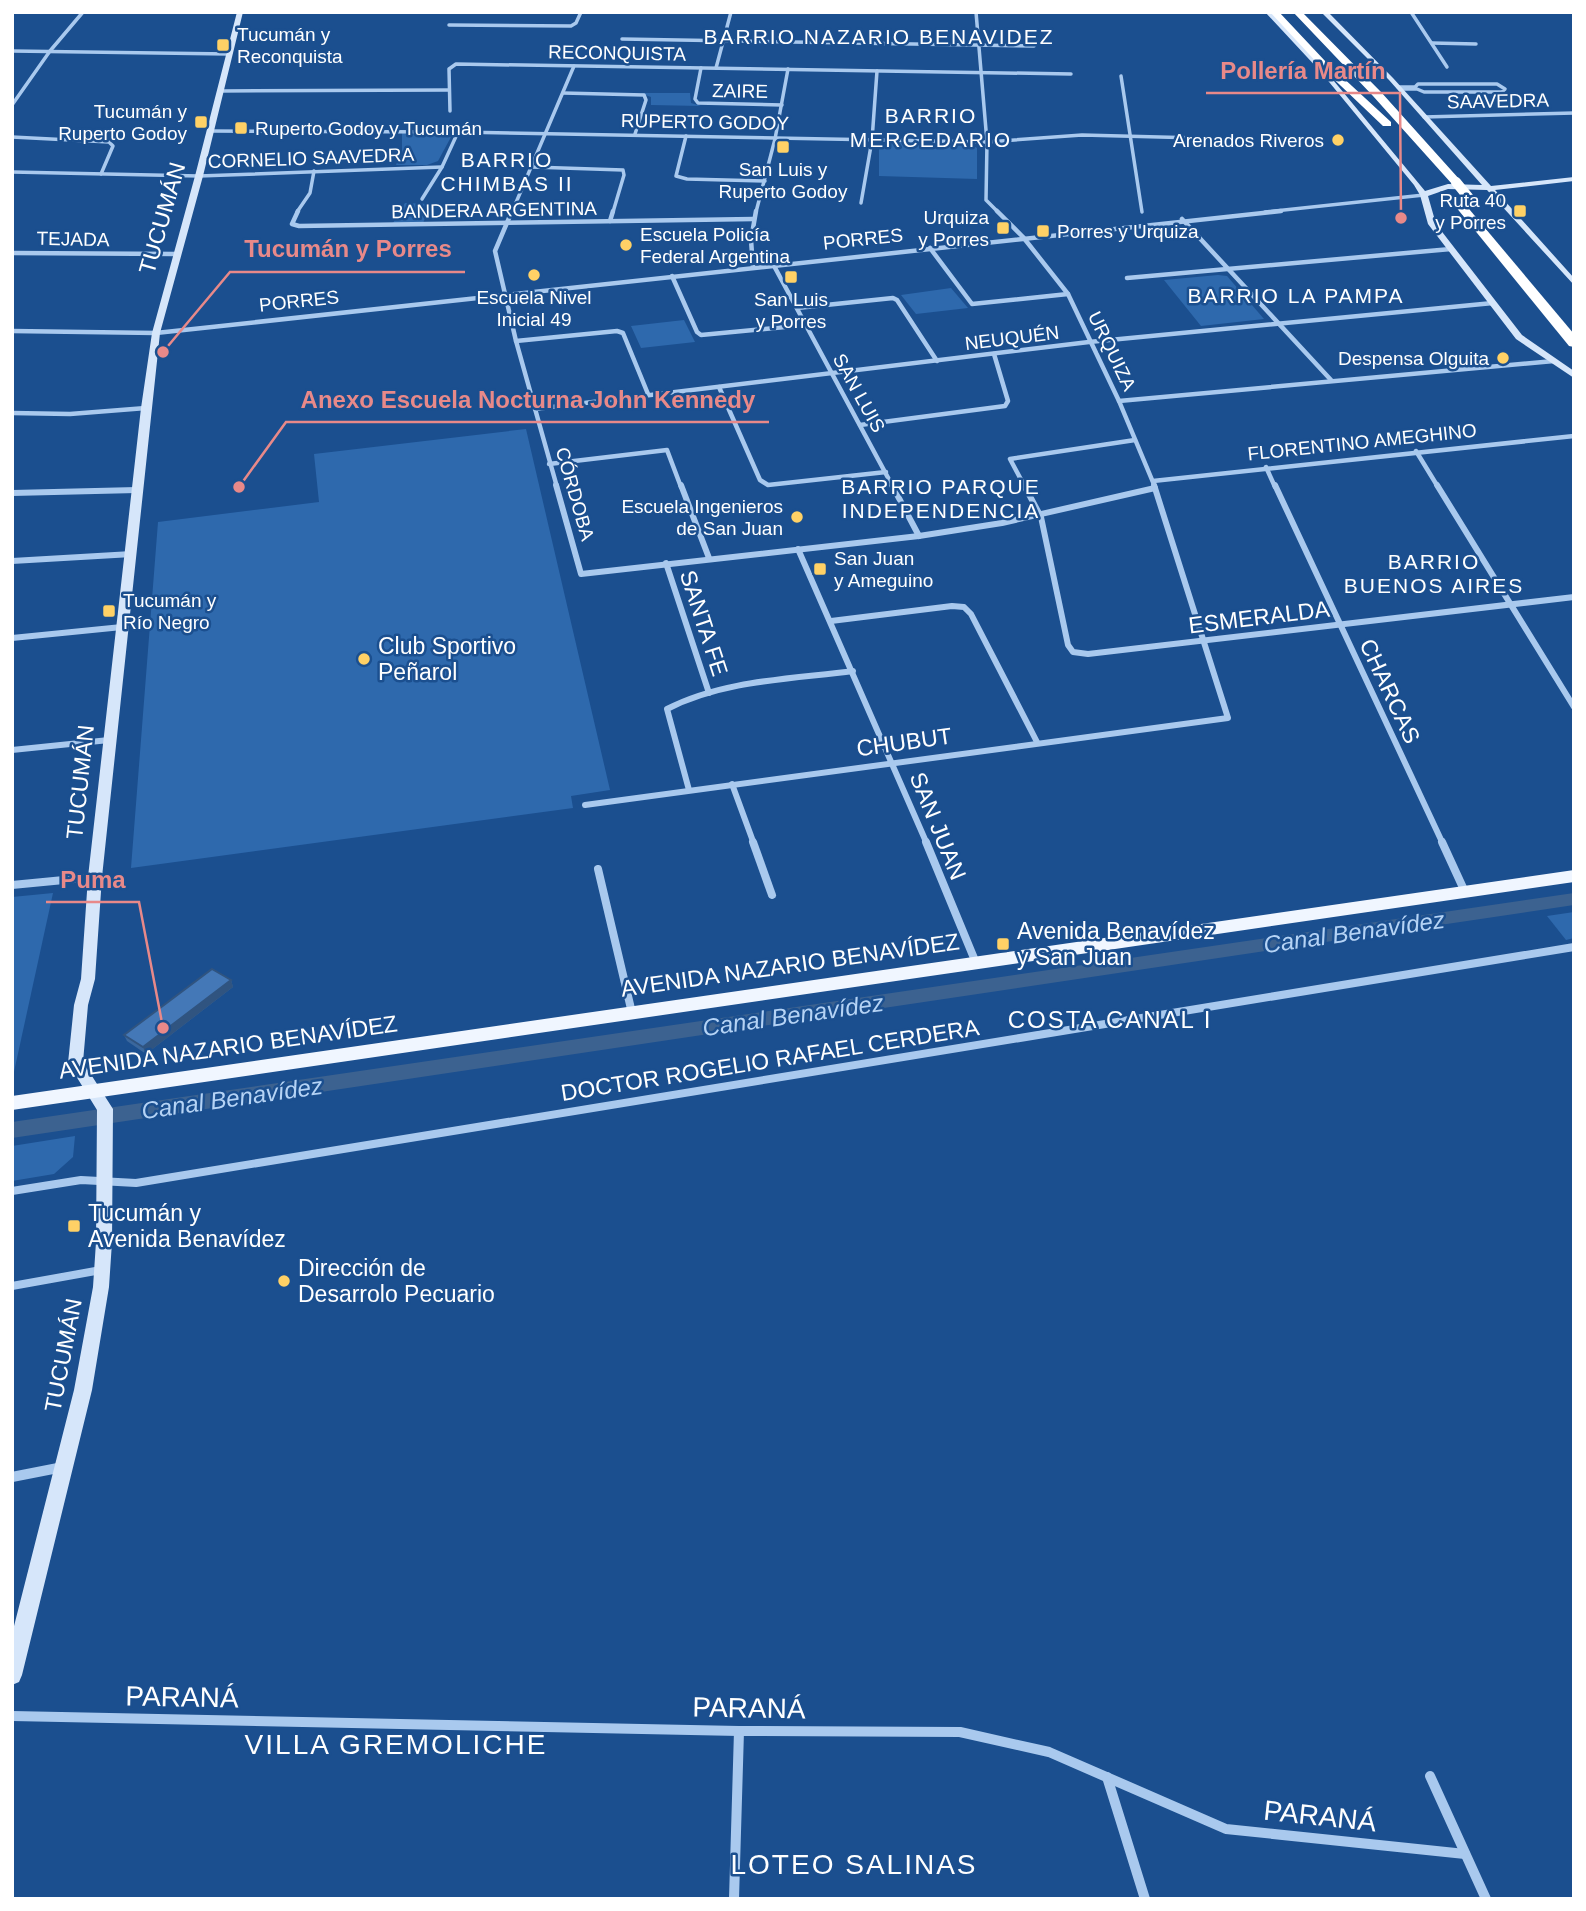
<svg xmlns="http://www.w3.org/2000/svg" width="1586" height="1911" font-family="Arial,sans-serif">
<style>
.green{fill:#2e69ad}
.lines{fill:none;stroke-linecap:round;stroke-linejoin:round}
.canal{fill:#3c6290;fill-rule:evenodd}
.street-far4{stroke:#a9c9ee;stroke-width:3.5}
.street-far3{stroke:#a9c9ee;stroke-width:4.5}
.street-far2{stroke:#a9c9ee;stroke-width:6}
.street-far1{stroke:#a9c9ee;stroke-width:8}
.street{stroke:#a9c9ee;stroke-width:10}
.secondary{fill:#d6e6fa;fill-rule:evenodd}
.primary{fill:#f0f6ff;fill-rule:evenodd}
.highway{fill:#fff;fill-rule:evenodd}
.highway-bridge{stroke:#fff;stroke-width:10}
.wall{fill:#3a679d}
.shaded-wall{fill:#305480}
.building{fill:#4478b7;stroke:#305480;stroke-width:2}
.poi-dot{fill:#ffd166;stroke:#1b4f8f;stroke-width:2.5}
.labels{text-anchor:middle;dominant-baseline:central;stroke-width:5;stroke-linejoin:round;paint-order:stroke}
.far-poi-label{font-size:19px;fill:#fff;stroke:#1b4f8f;text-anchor:start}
.far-street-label{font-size:19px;fill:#fff;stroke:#1b4f8f}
.far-neighbourhood-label{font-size:21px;letter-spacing:2px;fill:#fff;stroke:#1b4f8f}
.street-label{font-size:23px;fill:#fff;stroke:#1b4f8f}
.poi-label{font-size:23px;fill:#fff;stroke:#1b4f8f;text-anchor:start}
.water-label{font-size:24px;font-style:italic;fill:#b5d3f5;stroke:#1b4f8f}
.neighbourhood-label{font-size:24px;letter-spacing:2px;fill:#fff;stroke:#1b4f8f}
.near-street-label{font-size:28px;fill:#fff;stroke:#1b4f8f}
.near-neighbourhood-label{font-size:28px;letter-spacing:2px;fill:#fff;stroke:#1b4f8f}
.leader{fill:none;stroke:#e88989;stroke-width:2.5}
.callout-dot{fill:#e88989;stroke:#1b4f8f;stroke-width:2.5}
.callout-label{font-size:24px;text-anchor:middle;font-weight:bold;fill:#e88989;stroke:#1b4f8f;stroke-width:5;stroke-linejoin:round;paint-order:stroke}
</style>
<rect width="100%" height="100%" fill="#1b4f8f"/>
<g class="green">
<polygon points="640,93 690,93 691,103 701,106 651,105 651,97"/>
<polygon points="402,133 451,137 438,161 427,165 396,165 402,151"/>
<polygon points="889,142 970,144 977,148 977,179 879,176 879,146"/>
<polygon points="405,203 431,204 423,223 393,223"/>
<polygon points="1218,275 1227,276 1264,319 1201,326 1164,280"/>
<polygon points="951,288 968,308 916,314 901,295"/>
<polygon points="684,320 695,342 641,348 631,326"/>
<polygon points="526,429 610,790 571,796 573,808 131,868 158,522 319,502 314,454"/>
<polygon points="53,893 12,1081 12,897"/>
<polygon points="1574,912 1574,938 1566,940 1547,916"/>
<polygon points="75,1136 73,1157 54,1174 12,1181 12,1146"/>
</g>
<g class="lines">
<polygon class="canal" points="1574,893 1574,905 12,1138 12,1122"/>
<g class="street-far4">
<polyline points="976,12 987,142 986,200 998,212"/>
<polyline points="1411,12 1447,67"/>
<polyline points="449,25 571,26 576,23 581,12"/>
<polyline points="622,39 1034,46"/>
<polyline points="1432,43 1476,44"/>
<polyline points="12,51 229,54"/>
<polyline points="701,68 695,99 698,103 782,105"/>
<polyline points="716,68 731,12"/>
<polyline points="1121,76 1142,212"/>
<polyline points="1398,87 1415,87 1418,84 1497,84 1505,89 1502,92 1424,92 1417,89 1400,89"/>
<polyline points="220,91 449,90"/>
<polyline points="563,93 644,95 646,100 635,134"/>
<polyline points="12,105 50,51 83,12"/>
<polyline points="450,111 449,69 456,64 1071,74"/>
<polyline points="1424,117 1574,113"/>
<polyline points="211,131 458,132 987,142 1082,135 1198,138"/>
<polyline points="686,136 676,176 687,179 765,181"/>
<polyline points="12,137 109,142 113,146 101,174"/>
<polyline points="532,167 623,170 624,175 613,212"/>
<polyline points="12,172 199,176 442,167"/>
<polyline points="422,199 442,167 458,132"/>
<polyline points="861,203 872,140 877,71"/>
<polyline points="297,212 310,193 314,171"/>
<polyline points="512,212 574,66"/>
<polyline points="756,212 775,139 788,69"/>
<polyline points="1265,212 1424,195"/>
</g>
<g class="street-far3">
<polyline points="298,211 292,224 299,226 754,219"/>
<polyline points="512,211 495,251 516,341 557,487"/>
<polyline points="997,211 1023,237 1068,294 1119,401 1155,487"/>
<polyline points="1182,219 1331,380"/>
<polyline points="610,221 613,211"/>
<polyline points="930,248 972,304 1068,294"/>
<polyline points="12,253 176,254"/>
<polyline points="773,264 893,487"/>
<polyline points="753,267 751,240 756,211"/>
<polyline points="672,276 697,332 701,335 806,325"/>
<polyline points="1127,278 1451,249"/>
<polyline points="797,308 893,298 897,300 937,361"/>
<polyline points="12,331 156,333 1281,211"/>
<polyline points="516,341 617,331 623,333 648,394"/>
<polyline points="719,387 760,480 768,485 886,472"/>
<polyline points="1119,401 1554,361"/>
<polyline points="535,409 1089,342 1493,303"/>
<polyline points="12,413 70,414 146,408"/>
<polyline points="860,425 1005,406 1008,401 994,354"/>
<polyline points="1416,451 1438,487"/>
<polyline points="549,464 667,450 681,487"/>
<polyline points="1266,467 1275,487"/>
<polyline points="1153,481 1574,436"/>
<polyline points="1025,487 1010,459 1135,440"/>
</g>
<g class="street-far2">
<polyline points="556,485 581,574 919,536 1002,523 1155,488"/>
<polyline points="681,485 709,558"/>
<polyline points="892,485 919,536"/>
<polyline points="1024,485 1041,517 1068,645 1073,652 1088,654 1574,597"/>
<polyline points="1275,485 1443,844"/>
<polyline points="1437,485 1574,707"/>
<polyline points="12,493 137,490"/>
<polyline points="798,549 927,844"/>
<polyline points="12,561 132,554"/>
<polyline points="666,563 709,693"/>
<polyline points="831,621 952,606 964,607 971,614 1037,742"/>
<polyline points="12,638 122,627"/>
<polyline points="12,750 109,740"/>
<polyline points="732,784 754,844"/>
<path d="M689,790l-22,-81c56,-29 125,-30 186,-38"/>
<polyline points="585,805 1228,718 1154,485"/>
</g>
<g class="street-far1">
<polyline points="753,842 772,895"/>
<polyline points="926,842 976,963"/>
<polyline points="1442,842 1465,892"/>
<polyline points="598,869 632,1013"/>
<polyline points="12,885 95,877"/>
<polyline points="12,1191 81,1180 136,1183 1574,947"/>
<polyline points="12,1286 101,1270"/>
</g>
<g class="street">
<polyline points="12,1477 63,1467"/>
<polyline points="12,1716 739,1731 960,1732 1049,1752 1226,1829 1465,1854"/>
<polyline points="1430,1776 1486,1899"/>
<polyline points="1107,1777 1145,1899"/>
<polyline points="734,1899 739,1731"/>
</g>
<g class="secondary">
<polygon points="237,12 243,12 203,176 160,333 102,877 95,979 88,1005 83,1062 113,1109 112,1242 109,1287 92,1390 22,1675 19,1682 12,1685 12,1634 74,1390 93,1287 96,1242 97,1110 68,1063 74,1005 81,979 88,877 141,408 152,333 195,176"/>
<polygon points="1265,12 1272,12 1324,69 1425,191 1448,184 1482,185 1389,80 1321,12 1328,12 1393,78 1491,186 1574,177 1574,181 1495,190 1574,278 1574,285 1487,190 1448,189 1428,196 1436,224 1522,335 1574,371 1574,378 1516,339 1428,224 1420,195 1414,185 1320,71"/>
</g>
<polygon class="primary" points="1574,870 1574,882 12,1110 12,1096"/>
<g class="highway">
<polygon points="1270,12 1279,12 1326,62 1391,122 1391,126 1383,126 1320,66"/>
<polygon points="1293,12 1302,12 1381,92 1460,180 1460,184 1452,184 1373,96"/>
<polygon points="1451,197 1459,197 1574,334 1574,347 1569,346 1451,201"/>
</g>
<polyline class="highway-bridge" points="1456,182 1469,198"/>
</g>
<polygon class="wall" points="231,980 233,987 146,1054 127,1041 124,1035"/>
<polygon class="shaded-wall" points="231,980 233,987 146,1054 143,1047"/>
<polygon class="building" points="212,969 231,980 143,1047 124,1035"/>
<g class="poi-dot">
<rect x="216" y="38" width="14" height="14" rx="3.5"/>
<rect x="194" y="115" width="14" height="14" rx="3.5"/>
<rect x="234" y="121" width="14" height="14" rx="3.5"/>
<circle cx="1338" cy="140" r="7"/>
<rect x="776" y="140" width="14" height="14" rx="3.5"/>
<rect x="1513" y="204" width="14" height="14" rx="3.5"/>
<rect x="996" y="221" width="14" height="14" rx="3.5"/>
<rect x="1036" y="224" width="14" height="14" rx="3.5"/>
<circle cx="626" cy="245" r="7"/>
<circle cx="534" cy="275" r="7"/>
<rect x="784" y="270" width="14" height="14" rx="3.5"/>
<circle cx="1503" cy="358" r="7"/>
<circle cx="797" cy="517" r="7"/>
<rect x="813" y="562" width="14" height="14" rx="3.5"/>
<rect x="102" y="604" width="14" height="14" rx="3.5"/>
<circle cx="364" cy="659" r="7"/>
<rect x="996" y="937" width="14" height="14" rx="3.5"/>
<rect x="67" y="1219" width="14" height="14" rx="3.5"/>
<circle cx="284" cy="1281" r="7"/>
</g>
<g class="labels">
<g class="far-poi-label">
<text x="237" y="34">Tucumán y<tspan x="237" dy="22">Reconquista</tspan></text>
<text x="187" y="111" text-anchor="end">Tucumán y<tspan x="187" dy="22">Ruperto Godoy</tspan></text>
<text x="255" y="128">Ruperto Godoy y Tucumán</text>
<text x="1324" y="140" text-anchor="end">Arenados Riveros</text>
<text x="783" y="169" text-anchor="middle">San Luis y<tspan x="783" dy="22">Ruperto Godoy</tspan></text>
<text x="1506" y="200" text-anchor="end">Ruta 40<tspan x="1506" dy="22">y Porres</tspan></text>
<text x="989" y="217" text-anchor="end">Urquiza<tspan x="989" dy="22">y Porres</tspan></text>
<text x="1057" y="231">Porres y Urquiza</text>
<text x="640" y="234">Escuela Policía<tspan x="640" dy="22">Federal Argentina</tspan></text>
<text x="534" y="297" text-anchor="middle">Escuela Nivel<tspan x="534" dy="22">Inicial 49</tspan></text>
<text x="791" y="299" text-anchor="middle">San Luis<tspan x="791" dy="22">y Porres</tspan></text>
<text x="1489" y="358" text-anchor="end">Despensa Olguita</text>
<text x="783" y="506" text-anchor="end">Escuela Ingenieros<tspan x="783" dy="22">de San Juan</tspan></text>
<text x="834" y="558">San Juan<tspan x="834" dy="22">y Ameguino</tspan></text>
<text x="123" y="600">Tucumán y<tspan x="123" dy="22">Río Negro</tspan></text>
</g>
<g class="far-street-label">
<text transform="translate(617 53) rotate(1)">RECONQUISTA</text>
<text transform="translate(740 91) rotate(1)">ZAIRE</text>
<text transform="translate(1498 101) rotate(-1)">SAAVEDRA</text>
<text transform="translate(705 122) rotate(1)">RUPERTO GODOY</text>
<text transform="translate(311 158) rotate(-2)">CORNELIO SAAVEDRA</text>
<text transform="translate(494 210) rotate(-1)">BANDERA ARGENTINA</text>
<text transform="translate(73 239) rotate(1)">TEJADA</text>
<text transform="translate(863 239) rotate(-6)">PORRES</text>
<text transform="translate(299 301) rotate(-6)">PORRES</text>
<text transform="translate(1012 338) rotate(-7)">NEUQUÉN</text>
<text transform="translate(1112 351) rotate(64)">URQUIZA</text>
<text transform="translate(859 393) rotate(61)">SAN LUIS</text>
<text transform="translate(1362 442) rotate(-6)">FLORENTINO AMEGHINO</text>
<text transform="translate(575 494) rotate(74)">CÓRDOBA</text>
</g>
<g class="far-neighbourhood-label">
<text x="879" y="36">BARRIO NAZARIO BENAVIDEZ</text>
<text x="931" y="115">BARRIO<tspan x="931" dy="24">MERCEDARIO</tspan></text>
<text x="507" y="159">BARRIO<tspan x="507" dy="24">CHIMBAS II</tspan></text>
<text x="1296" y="295">BARRIO LA PAMPA</text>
<text x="941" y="486">BARRIO PARQUE<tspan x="941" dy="24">INDEPENDENCIA</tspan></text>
<text x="1434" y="561">BARRIO<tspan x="1434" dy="24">BUENOS AIRES</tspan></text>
</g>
<g class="street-label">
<text transform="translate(162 218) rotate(-74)">TUCUMÁN</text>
<text transform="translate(1259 617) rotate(-7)">ESMERALDA</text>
<text transform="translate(704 623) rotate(72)">SANTA FE</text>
<text transform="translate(1390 691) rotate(65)">CHARCAS</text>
<text transform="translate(904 742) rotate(-8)">CHUBUT</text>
<text transform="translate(80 782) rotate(-84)">TUCUMÁN</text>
<text transform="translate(938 826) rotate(68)">SAN JUAN</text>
<text transform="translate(790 965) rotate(-8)">AVENIDA NAZARIO BENAVÍDEZ</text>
<text transform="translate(228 1047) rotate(-8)">AVENIDA NAZARIO BENAVÍDEZ</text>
<text transform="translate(770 1060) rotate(-9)">DOCTOR ROGELIO RAFAEL CERDERA</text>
<text transform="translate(63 1355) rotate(-79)">TUCUMÁN</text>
</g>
<g class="poi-label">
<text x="378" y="646">Club Sportivo<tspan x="378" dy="26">Peñarol</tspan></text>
<text x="1017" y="931">Avenida Benavídez<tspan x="1017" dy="26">y San Juan</tspan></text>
<text x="88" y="1213">Tucumán y<tspan x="88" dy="26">Avenida Benavídez</tspan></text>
<text x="298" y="1268">Dirección de<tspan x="298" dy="26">Desarrolo Pecuario</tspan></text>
</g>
<g class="water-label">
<text transform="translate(1354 932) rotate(-8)">Canal Benavídez</text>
<text transform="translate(793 1015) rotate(-8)">Canal Benavídez</text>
<text transform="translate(232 1098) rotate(-8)">Canal Benavídez</text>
</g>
<g class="neighbourhood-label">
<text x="1110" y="1019">COSTA CANAL I</text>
</g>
<g class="near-street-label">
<text transform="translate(182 1697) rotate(1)">PARANÁ</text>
<text transform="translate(749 1708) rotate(1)">PARANÁ</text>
<text transform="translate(1320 1816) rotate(6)">PARANÁ</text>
</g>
<g class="near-neighbourhood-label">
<text x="396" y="1744">VILLA GREMOLICHE</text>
<text x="854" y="1864">LOTEO SALINAS</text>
</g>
</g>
<path class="leader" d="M1401 218L1400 93H1206M163 352L230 272H465M239 487L286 422H769M163 1028L139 902H46"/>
<g class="callout-dot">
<circle cx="1401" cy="218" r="7"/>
<circle cx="163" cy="352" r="7"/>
<circle cx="239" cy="487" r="7"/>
<circle cx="163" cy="1028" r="7"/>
</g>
<g class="callout-label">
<text x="1303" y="79">Pollería Martín</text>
<text x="348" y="257">Tucumán y Porres</text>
<text x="528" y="408">Anexo Escuela Nocturna John Kennedy</text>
<text x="93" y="888">Puma</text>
</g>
<rect width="1586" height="1911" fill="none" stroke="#ffffff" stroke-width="28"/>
</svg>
